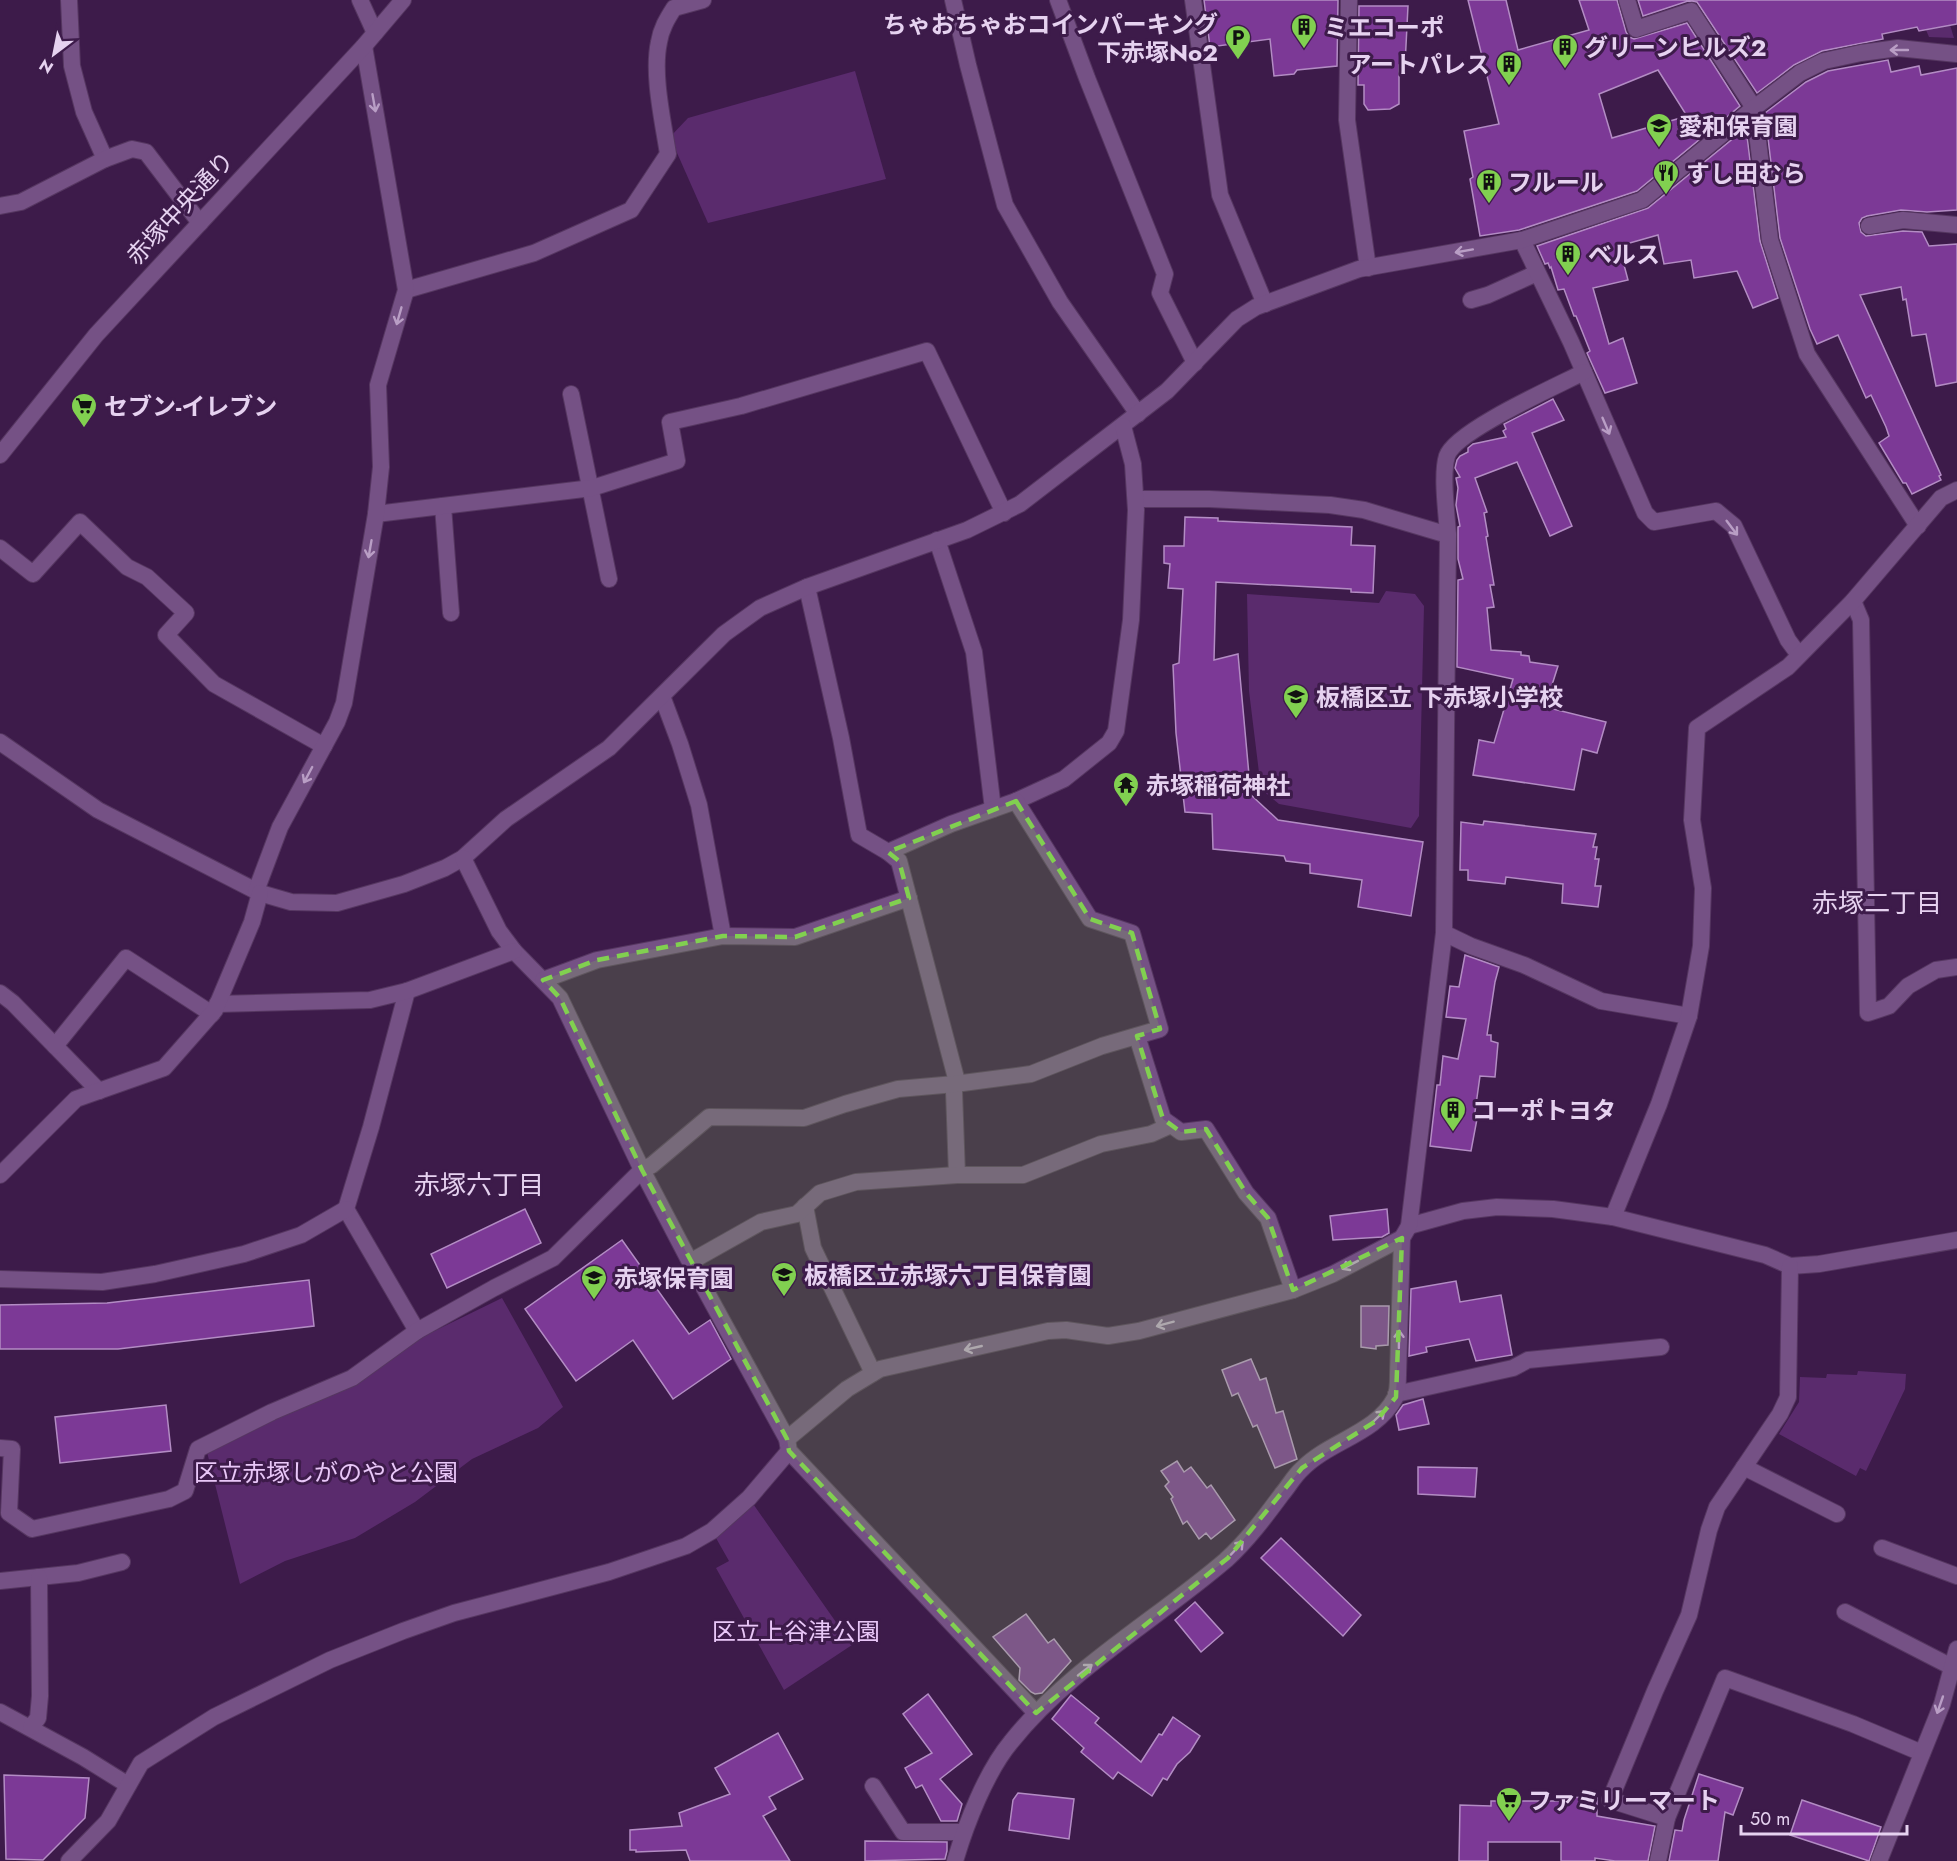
<svg xmlns="http://www.w3.org/2000/svg" width="1957" height="1861" font-family="Jost,'Noto Sans JP',sans-serif">
<style>
.green{fill:#5a2b6d}
.building{fill:#7c3996;stroke:#b38cc4;stroke-width:1.5;fill-rule:evenodd}
.lines{fill:none;stroke-linecap:round;stroke-linejoin:round}
.pedestrian-casing{stroke:#563761;stroke-width:18}
.minor-casing{stroke:#563761;stroke-width:18}
.tertiary-casing{stroke:#563761;stroke-width:18}
.pedestrian{stroke:#755185;stroke-width:16}
.minor{stroke:#755185;stroke-width:16}
.tertiary{stroke:#755185;stroke-width:16}
.oneway{stroke:#b99ec5}
.marked{fill:#81d050;fill-opacity:0.2;stroke:#81d050;stroke-width:4.5;stroke-dasharray:12 8;stroke-linejoin:round}
.labels{text-anchor:middle;dominant-baseline:central;stroke-width:6;stroke-linejoin:round;paint-order:stroke}
.poi-label{font-size:24px;font-weight:bold;fill:#e6d2f0;stroke:#3d1b4a;text-anchor:start}
.street-label{font-size:24px;fill:#e6d2f0;stroke:#3d1b4a}
.park-label{font-size:24px;fill:#e9c7f8;stroke:#3d1b4a}
.neighbourhood-label{font-size:26px;fill:#e6d2f0;stroke:#3d1b4a}
</style>
<rect width="100%" height="100%" fill="#3d1b4a"/>
<g class="green">
<polygon points="1950,25 1954,38 1929,37 1926,30"/>
<polygon points="855,71 886,179 708,223 670,137 688,118"/>
<polygon points="1386,591 1415,594 1424,606 1419,816 1411,828 1279,804 1261,789 1249,691 1247,594 1379,603"/>
<polygon points="502,1298 563,1407 538,1428 472,1459 415,1502 355,1538 285,1561 240,1584 207,1452 420,1338"/>
<polygon points="1858,1371 1906,1374 1905,1389 1866,1471 1860,1468 1856,1476 1779,1434 1799,1402 1800,1377 1826,1378 1827,1374 1857,1375"/>
<polygon points="749,1498 852,1645 784,1690 716,1568 729,1561 712,1531"/>
</g>
<g class="building">
<polygon points="1204,0 1338,0 1337,66 1297,70 1294,74 1274,76 1270,39 1210,47"/>
<path d="M1468,0h38l12,50 71,-20 -10,-30h38l9,32 3,5 5,2 53,-16 53,83 -103,85 -118,39 -39,6 -10,-57 3,-2 -9,-46 35,-7zM1658,70l29,46 -75,22 -13,-44z"/>
<polygon points="1638,0 1957,0 1957,24 1919,31 1917,27 1882,34 1883,39 1822,51 1794,65 1757,93 1697,2 1688,1 1643,16"/>
<polygon points="1359,6 1408,6 1405,65 1399,65 1399,104 1390,109 1368,110 1364,104 1364,85 1358,85"/>
<polygon points="1888,60 1891,72 1919,66 1921,75 1957,68 1957,210 1927,212 1901,210 1867,216 1862,218 1859,223 1861,232 1866,236 1903,231 1922,232 1929,246 1957,244 1957,382 1936,386 1926,334 1912,336 1906,299 1903,300 1901,287 1860,295 1941,475 1939,476 1941,480 1912,494 1906,483 1903,483 1879,443 1889,436 1886,427 1871,395 1866,398 1838,335 1817,344 1810,329 1780,238 1765,113 1806,82 1828,71"/>
<polygon points="1746,128 1760,241 1778,298 1753,308 1737,271 1694,278 1691,260 1664,264 1658,235 1619,246 1628,280 1593,288 1609,344 1623,338 1637,383 1605,393 1587,353 1590,351 1576,316 1574,316 1564,289 1558,290 1551,267 1550,268 1548,263 1545,264 1537,246 1648,208"/>
<polygon points="1553,399 1564,420 1532,433 1572,526 1550,536 1517,462 1475,478 1487,512 1484,513 1488,536 1486,537 1494,585 1490,585 1494,607 1487,608 1491,650 1521,652 1521,655 1529,656 1530,662 1558,666 1545,707 1606,722 1597,753 1582,749 1574,790 1473,775 1479,740 1494,743 1513,679 1457,667 1458,580 1463,579 1458,559 1458,527 1460,526 1456,505 1458,488 1456,478 1460,477 1455,468 1457,460 1460,456 1468,452 1468,448 1473,444 1506,437 1503,431 1506,429 1504,424"/>
<polygon points="1185,517 1218,518 1218,521 1352,527 1351,545 1375,546 1373,593 1351,592 1351,589 1216,582 1214,660 1238,654 1249,775 1237,782 1278,820 1423,842 1411,916 1358,907 1362,880 1310,873 1310,864 1286,861 1284,856 1213,849 1212,814 1185,812 1176,733 1173,665 1179,663 1183,589 1168,588 1170,564 1164,563 1164,546 1184,546"/>
<polygon points="1484,821 1596,834 1593,847 1597,847 1595,859 1599,859 1595,886 1601,886 1598,907 1562,903 1563,884 1506,877 1505,884 1468,880 1468,870 1460,870 1461,822 1483,825"/>
<polygon points="1465,955 1499,967 1495,982 1487,1035 1491,1035 1491,1041 1498,1043 1495,1077 1480,1076 1474,1119 1477,1119 1471,1151 1430,1146 1437,1085 1440,1085 1443,1056 1458,1059 1466,1019 1446,1017 1450,986 1459,987"/>
<polygon points="525,1209 541,1243 447,1288 431,1254"/>
<polygon points="1387,1209 1389,1233 1382,1237 1333,1240 1330,1216"/>
<polygon points="622,1240 689,1334 710,1320 731,1359 673,1399 633,1340 576,1381 525,1309"/>
<polygon points="309,1280 314,1326 118,1349 0,1349 0,1305 107,1303"/>
<polygon points="1456,1281 1460,1302 1501,1295 1512,1355 1476,1361 1469,1339 1426,1347 1427,1352 1409,1356 1411,1289"/>
<polygon points="1361,1306 1389,1306 1388,1345 1376,1346 1376,1349 1361,1347"/>
<polygon points="1251,1359 1260,1380 1266,1378 1276,1413 1283,1411 1297,1459 1275,1468 1257,1425 1253,1427 1238,1393 1232,1396 1222,1370"/>
<polygon points="1423,1399 1429,1424 1399,1430 1396,1415 1403,1405"/>
<polygon points="166,1405 171,1451 60,1463 55,1417"/>
<polygon points="1177,1461 1184,1472 1191,1467 1207,1488 1211,1485 1235,1520 1211,1539 1206,1533 1199,1539 1187,1521 1183,1524 1171,1499 1173,1497 1165,1486 1169,1482 1161,1471"/>
<polygon points="1418,1467 1477,1468 1475,1497 1418,1494"/>
<polygon points="1281,1538 1361,1615 1343,1636 1261,1558"/>
<polygon points="1195,1602 1223,1633 1201,1652 1175,1620"/>
<polygon points="1026,1614 1048,1643 1054,1639 1071,1661 1042,1693 1035,1694 1031,1692 1019,1680 1020,1668 993,1637"/>
<polygon points="928,1694 972,1754 940,1779 962,1804 957,1821 941,1821 922,1785 916,1788 905,1768 932,1753 903,1714"/>
<polygon points="1071,1695 1099,1718 1095,1723 1141,1762 1159,1734 1162,1735 1173,1717 1200,1736 1190,1752 1177,1764 1167,1780 1163,1778 1152,1796 1118,1772 1113,1779 1081,1752 1084,1748 1052,1719"/>
<polygon points="778,1733 803,1779 769,1797 776,1809 763,1816 790,1861 690,1861 686,1850 636,1852 636,1850 630,1850 630,1830 682,1826 679,1813 730,1794 715,1768"/>
<polygon points="1699,1774 1743,1788 1733,1815 1725,1812 1718,1861 1669,1861 1675,1830 1682,1831 1684,1820"/>
<polygon points="4,1775 89,1778 85,1818 43,1860 6,1859"/>
<polygon points="1018,1793 1074,1799 1069,1839 1009,1830 1013,1800"/>
<polygon points="1563,1797 1597,1798 1597,1816 1655,1826 1648,1861 1615,1861 1595,1858 1595,1861 1561,1861 1561,1842 1488,1842 1488,1861 1459,1861 1460,1805 1491,1806 1491,1801 1562,1801"/>
<polygon points="1802,1800 1881,1827 1869,1861 1790,1835"/>
<polygon points="865,1841 947,1842 947,1851 945,1859 865,1861"/>
</g>
<g class="lines">
<defs>
<polyline id="pedestrian" points="1471,300 1488,295 1537,273"/>
<g id="minor">
<polyline points="69,0 72,66 84,112 105,159"/>
<polyline points="360,0 375,33"/>
<polyline points="953,0 968,65 1005,205 1060,302 1138,414"/>
<polyline points="1058,0 1087,78 1165,274 1160,293 1195,363"/>
<polyline points="1193,0 1220,195 1265,304"/>
<polyline points="1349,0 1347,120 1368,268"/>
<polyline points="1627,0 1636,29 1691,11 1754,108 1770,240 1807,354 1918,526"/>
<polyline points="0,206 21,202 105,159 132,149 146,152 200,223"/>
<polyline points="1869,226 1903,220 1957,225"/>
<polyline points="1522,240 1571,342 1645,513 1654,522 1716,511 1734,526 1788,640 1799,655"/>
<path d="M406,290l128,-37 97,-43 37,-56c-5,-33 -16,-80 -9,-112 2,-13 8,-23 15,-34l29,-8"/>
<polyline points="571,394 609,579"/>
<polyline points="1136,499 1209,499 1330,505 1364,510 1448,535"/>
<polyline points="443,506 451,613"/>
<polyline points="376,514 592,488 677,461 670,422 741,406 927,351 1004,513"/>
<polyline points="937,540 974,652 993,809"/>
<polyline points="0,548 33,574 80,522 127,567 147,577 186,613 166,635 214,684 324,746"/>
<polyline points="807,587 841,738 859,835 888,852 899,861 956,1078 954,1091 957,1175"/>
<polyline points="1853,601 1861,620 1868,1013 1889,1006 1908,986 1936,970 1957,967"/>
<polyline points="662,696 680,744 699,805 723,936"/>
<polyline points="0,742 98,810 260,893 291,902 337,903 404,884 445,868 463,858 506,819 609,748 724,634 760,608 807,587 967,530 1020,504 1167,391 1237,319 1256,307 1359,269 1522,240 1642,200 1754,108 1800,73 1824,61 1861,53 1898,48 1957,54"/>
<polyline points="888,852 951,824 1016,801 1064,779 1109,743 1116,731 1131,620 1136,510 1133,464 1123,426"/>
<polyline points="463,858 499,931 514,951 560,998 642,1170 690,1262 787,1439 789,1451 1036,1713"/>
<polyline points="256,891 280,827 337,722 344,703 376,514 381,467 378,385 406,290 364,46"/>
<polyline points="1444,933 1471,946 1524,965 1601,1001 1689,1016"/>
<polyline points="543,980 597,960 723,936 795,937 909,898"/>
<polyline points="407,991 371,1127 346,1209 417,1331"/>
<polyline points="0,993 13,1003 99,1091"/>
<polyline points="217,1004 370,1000 407,991 514,951"/>
<polyline points="1137,1036 1163,1119 1181,1132 1206,1129 1246,1193 1268,1218 1293,1290"/>
<polyline points="55,1046 126,958 212,1014"/>
<polyline points="0,1175 76,1099 164,1068 215,1010 252,922 260,893"/>
<polyline points="805,1206 813,1248 873,1373"/>
<polyline points="1613,1217 1659,1104 1689,1016 1701,946 1703,888 1692,820 1697,728 1788,667 1853,601 1941,498 1957,490"/>
<polyline points="1409,1226 1463,1211 1497,1207 1553,1209 1613,1217 1765,1255 1790,1266 1819,1264 1957,1240"/>
<polyline points="690,1262 761,1222 797,1214 820,1193 856,1182 957,1175 1023,1175 1101,1144 1151,1134 1171,1125"/>
<polyline points="0,1279 102,1282 155,1274 244,1254 301,1235 346,1209"/>
<polyline points="1396,1394 1513,1368 1528,1360 1661,1347"/>
<polyline points="787,1439 847,1389 880,1369 1048,1331 1066,1330 1108,1336 1139,1331 1293,1290 1333,1274 1402,1238"/>
<polyline points="0,1448 12,1449 9,1513 32,1529 169,1499 185,1491 198,1449 272,1412 352,1378 417,1331 494,1288 553,1258 642,1170 652,1165 709,1117 804,1118 845,1104 898,1089 955,1084 1031,1074 1102,1046 1160,1029 1132,933 1090,919 1016,801"/>
<polyline points="1744,1467 1837,1514"/>
<polyline points="1882,1548 1957,1576"/>
<polyline points="0,1581 78,1573 122,1562"/>
<polyline points="1845,1612 1952,1667"/>
<polyline points="0,1712 83,1757 128,1785"/>
<polyline points="31,1727 38,1718 40,1696 39,1577"/>
<polyline points="873,1786 903,1832 964,1832"/>
<polyline points="1667,1818 1610,1800 1655,1691 1689,1615 1709,1530 1717,1507 1780,1414 1788,1397 1790,1266"/>
<polyline points="69,1861 108,1821 141,1763 214,1717 330,1660 403,1631 454,1613 609,1572 686,1546 712,1531 749,1498 789,1451"/>
<path d="M955,1861c11,-37 31,-89 56,-119 57,-72 145,-122 215,-182 21,-19 39,-43 56,-66 7,-8 12,-18 20,-25 27,-28 74,-35 93,-71 3,-6 3,-16 3,-23l4,-137 7,-12 35,-293 4,-398c-1,-20 -7,-60 -1,-79 8,-25 110,-70 137,-84"/>
<polyline points="1658,1861 1667,1818 1725,1678 1853,1724 1922,1753"/>
<polyline points="1879,1861 1942,1704 1957,1649"/>
</g>
<polyline id="tertiary" points="0,455 96,335 364,46 403,0"/>
</defs>
<use href="#pedestrian" class="pedestrian-casing"/>
<use href="#minor" class="minor-casing"/>
<use href="#tertiary" class="tertiary-casing"/>
<use href="#pedestrian" class="pedestrian"/>
<use href="#minor" class="minor"/>
<use href="#tertiary" class="tertiary"/>
</g>
<defs><path id="oneway-shaft" d="M-6 0H5M1.5-3L5.5 0L1.5 3" fill="none" stroke-width="1.6" stroke-linecap="round" stroke-linejoin="round" transform="scale(1.5)"/></defs>
<g class="oneway">
<use href="#oneway-shaft" transform="translate(1899 50) rotate(180)"/>
<use href="#oneway-shaft" transform="translate(374 103) rotate(80)"/>
<use href="#oneway-shaft" transform="translate(1464 251) rotate(170)"/>
<use href="#oneway-shaft" transform="translate(399 316) rotate(106)"/>
<use href="#oneway-shaft" transform="translate(1606 426) rotate(67)"/>
<use href="#oneway-shaft" transform="translate(1732 528) rotate(53)"/>
<use href="#oneway-shaft" transform="translate(370 549) rotate(100)"/>
<use href="#oneway-shaft" transform="translate(308 775) rotate(118)"/>
<use href="#oneway-shaft" transform="translate(1350 1265) rotate(153)"/>
<use href="#oneway-shaft" transform="translate(1165 1324) rotate(165)"/>
<use href="#oneway-shaft" transform="translate(1399 1339) rotate(-89)"/>
<use href="#oneway-shaft" transform="translate(973 1348) rotate(167)"/>
<use href="#oneway-shaft" transform="translate(1378 1417) rotate(-44)"/>
<use href="#oneway-shaft" transform="translate(1237 1548) rotate(-47)"/>
<use href="#oneway-shaft" transform="translate(1085 1670) rotate(-38)"/>
<use href="#oneway-shaft" transform="translate(1940 1705) rotate(109)"/>
</g>
<path class="marked" d="M1016,801l74,118 42,14 28,96 -23,7 26,83 18,13 25,-3 40,64 22,25 25,72 109,-52 -6,159 -20,24 -74,47 -74,90 -192,155 -247,-262 -2,-12 -145,-269 -82,-172 -17,-18 54,-20 126,-24 72,1 114,-39 -10,-37 -11,-9z"/>
<defs>
<symbol id="building-pin" viewBox="-11 -11 22 30"><path d="M0 17L-7.5 6A9.5 9.5 0 1 1 7.5 6Z" fill="#81d050" stroke="#3d1b4a"/><path d="M-4-6H4V6H1V3H-1V6H-4ZM-2.5-4.3h1.7v1.8h-1.7ZM.8-4.3h1.7v1.8H.8ZM-2.5-1h1.7V.8h-1.7ZM.8-1h1.7V.8H.8Z" fill="#111"/></symbol>
<symbol id="parking-pin" viewBox="-11 -11 22 30"><path d="M0 17L-7.5 6A9.5 9.5 0 1 1 7.5 6Z" fill="#81d050" stroke="#3d1b4a"/><path d="M-3.5-5.5H1a3.5 3.5 0 0 1 0 7H-1V5.5H-3.5ZM-1-3.4V-.6H.8a1.4 1.4 0 0 0 0-2.8Z" fill="#111"/></symbol>
<symbol id="school-pin" viewBox="-11 -11 22 30"><path d="M0 17L-7.5 6A9.5 9.5 0 1 1 7.5 6Z" fill="#81d050" stroke="#3d1b4a"/><path d="M0-5L7-2L0 1L-7-2ZM-4 1L0 2.5L4 1V4Q0 6-4 4Z" fill="#111"/></symbol>
<symbol id="restaurant-pin" viewBox="-11 -11 22 30"><path d="M0 17L-7.5 6A9.5 9.5 0 1 1 7.5 6Z" fill="#81d050" stroke="#3d1b4a"/><path d="M-5-6h1v4h1v-4h1v4h1v-4h1v5L-1.5 .5V6h-2V.5L-5-1ZM5-6V6H3V1.5H1.5Q1.5-4 5-6Z" fill="#111"/></symbol>
<symbol id="supermarket-pin" viewBox="-11 -11 22 30"><path d="M0 17L-7.5 6A9.5 9.5 0 1 1 7.5 6Z" fill="#81d050" stroke="#3d1b4a"/><path d="M-6-5.5h2.5l.6 2H6L4.5 2H-2.5L-4.4-4H-6ZM-1.5 3.2a1.3 1.3 0 1 0 .1 0ZM3 3.2a1.3 1.3 0 1 0 .1 0Z" fill="#111"/></symbol>
<symbol id="temple-pin" viewBox="-11 -11 22 30"><path d="M0 17L-7.5 6A9.5 9.5 0 1 1 7.5 6Z" fill="#81d050" stroke="#3d1b4a"/><path d="M0-6L5-2H3V0L6.5 2.5H4V6H1.5V3h-3V6H-4V2.5H-6.5L-3 0V-2H-5Z" fill="#111"/></symbol>
</defs>
<g fill-rule="evenodd">
<use href="#building-pin" x="1289" y="12" width="30" height="40"/>
<use href="#parking-pin" x="1223" y="23" width="30" height="40"/>
<use href="#building-pin" x="1550" y="32" width="30" height="40"/>
<use href="#building-pin" x="1494" y="49" width="30" height="40"/>
<use href="#school-pin" x="1644" y="111" width="30" height="40"/>
<use href="#restaurant-pin" x="1651" y="158" width="30" height="40"/>
<use href="#building-pin" x="1474" y="167" width="30" height="40"/>
<use href="#building-pin" x="1553" y="239" width="30" height="40"/>
<use href="#supermarket-pin" x="69" y="391" width="30" height="40"/>
<use href="#school-pin" x="1281" y="682" width="30" height="40"/>
<use href="#temple-pin" x="1111" y="770" width="30" height="40"/>
<use href="#building-pin" x="1438" y="1095" width="30" height="40"/>
<use href="#school-pin" x="769" y="1260" width="30" height="40"/>
<use href="#school-pin" x="579" y="1263" width="30" height="40"/>
<use href="#supermarket-pin" x="1494" y="1785" width="30" height="40"/>
</g>
<g class="labels">
<g class="poi-label">
<text x="1218" y="24" text-anchor="end">ちゃおちゃおコインパーキング<tspan x="1218" dy="28">下赤塚No2</tspan></text>
<text x="1324" y="27">ミエコーポ</text>
<text x="1584" y="47">グリーンヒルズ2</text>
<text x="1490" y="64" text-anchor="end">アートパレス</text>
<text x="1678" y="126">愛和保育園</text>
<text x="1686" y="173">すし田むら</text>
<text x="1508" y="182">フルール</text>
<text x="1588" y="254">ベルス</text>
<text x="104" y="406">セブン-イレブン</text>
<text x="1316" y="697">板橋区立 下赤塚小学校</text>
<text x="1146" y="785">赤塚稲荷神社</text>
<text x="1472" y="1110">コーポトヨタ</text>
<text x="804" y="1275">板橋区立赤塚六丁目保育園</text>
<text x="614" y="1278">赤塚保育園</text>
<text x="1528" y="1800">ファミリーマート</text>
</g>
<g class="street-label">
<text transform="translate(180 208) rotate(-47)">赤塚中央通り</text>
</g>
<g class="park-label">
<text x="326" y="1472">区立赤塚しがのやと公園</text>
<text x="796" y="1631">区立上谷津公園</text>
</g>
<g class="neighbourhood-label">
<text x="1877" y="903">赤塚二丁目</text>
<text x="479" y="1185">赤塚六丁目</text>
</g>
</g>
<g transform="translate(54 54) rotate(212)" stroke="#3d1b4a" stroke-width="4.5" paint-order="stroke">
<path d="M0-4.5L10 22L0 15L-10 22Z" fill="#e6d2f0"/>
<text y="-9" font-size="16" font-weight="bold" text-anchor="middle" fill="#e6d2f0">N</text>
</g>
<path d="M1741 1825v9h166v-9" fill="none" stroke="#e6d2f0" stroke-width="3"/>
<text x="1750" y="1825" font-size="18" fill="#e6d2f0" stroke="#3d1b4a" stroke-width="4.5" paint-order="stroke">50 m</text>
</svg>
